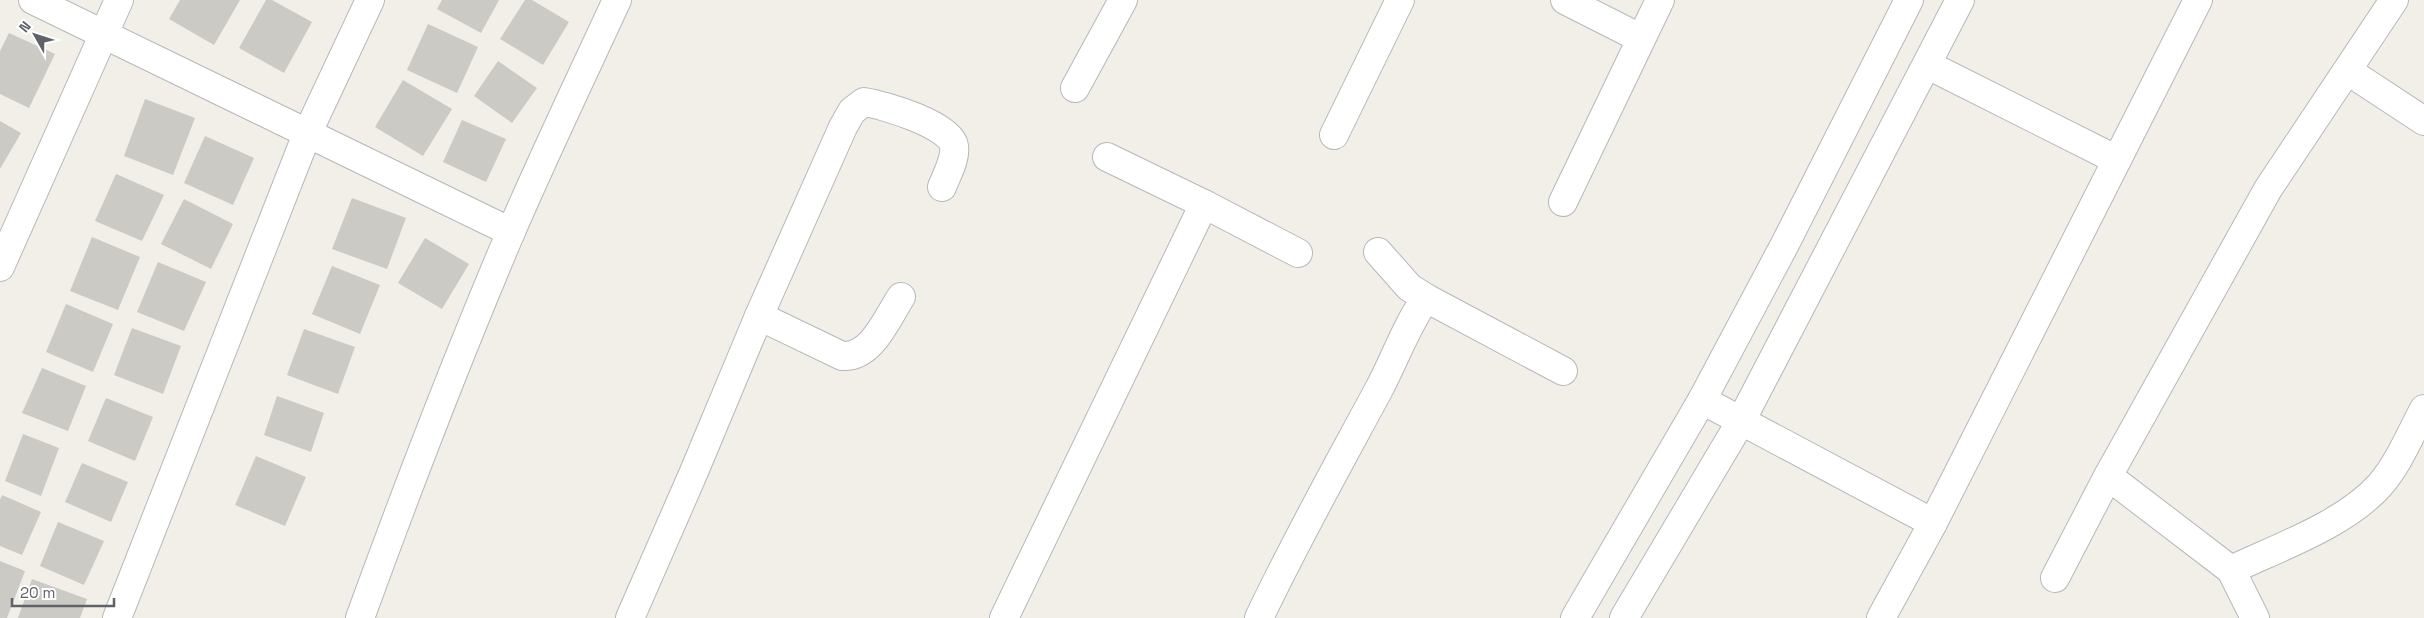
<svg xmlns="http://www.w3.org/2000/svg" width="2424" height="618" font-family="'Space Grotesk',sans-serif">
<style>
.building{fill:#cccac5}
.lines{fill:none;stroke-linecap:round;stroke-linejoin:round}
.minor-casing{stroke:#b5b8bc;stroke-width:30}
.minor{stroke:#fff;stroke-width:28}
</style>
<rect width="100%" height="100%" fill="#f1efe8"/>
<g class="building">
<polygon points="180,0 240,0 214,45 169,19"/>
<polygon points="266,0 272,0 312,22 284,73 239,48"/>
<polygon points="442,0 499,0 481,33 437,9"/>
<polygon points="525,0 532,0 569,22 543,65 500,39"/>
<polygon points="428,24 478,47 457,93 407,70"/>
<polygon points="9,33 55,54 29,108 0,94 0,51"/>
<polygon points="498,61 537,88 512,123 474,96"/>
<polygon points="403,80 452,109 423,156 375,127"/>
<polygon points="145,99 195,118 173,175 124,156"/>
<polygon points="462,120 506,139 486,182 443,162"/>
<polygon points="0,121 21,133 0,169"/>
<polygon points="205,136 254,158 233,205 184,183"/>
<polygon points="116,174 164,195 142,241 95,221"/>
<polygon points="352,198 406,218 387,269 332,249"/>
<polygon points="184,199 233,224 211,269 161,244"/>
<polygon points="92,237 140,257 118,310 70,291"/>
<polygon points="425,238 469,264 442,309 398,283"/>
<polygon points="158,262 206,282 184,331 137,312"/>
<polygon points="332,266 380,285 360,334 312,314"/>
<polygon points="66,304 113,324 93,372 46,352"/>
<polygon points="132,328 181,346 163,394 114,375"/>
<polygon points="304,329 355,347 338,394 287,375"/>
<polygon points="42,368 86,386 68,431 22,413"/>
<polygon points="277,396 324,413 311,452 264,435"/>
<polygon points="106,398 153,417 135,461 88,441"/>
<polygon points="23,434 59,448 41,496 5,481"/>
<polygon points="256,456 306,477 285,526 235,505"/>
<polygon points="82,463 128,482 111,522 65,502"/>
<polygon points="2,495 41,512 22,555 0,546 0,500"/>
<polygon points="58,522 104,541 84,585 40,566"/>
<polygon points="0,561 25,571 7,618 0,618"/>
<polygon points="32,579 87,599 80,618 18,618"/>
</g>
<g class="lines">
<defs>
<g id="minor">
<polyline points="33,0 511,232"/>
<polyline points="1565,0 1640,38"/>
<polyline points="1928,65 2117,160"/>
<polyline points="2348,71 2424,121"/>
<polyline points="1075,88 1123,0"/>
<polyline points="1334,135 1400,0"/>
<polyline points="1107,157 1204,204 1298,253"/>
<polyline points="1563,202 1660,0"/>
<polyline points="0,267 119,0"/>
<polyline points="1426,298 1563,371"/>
<path d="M759,316l83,40c30,2 45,-38 59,-59"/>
<polyline points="1702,400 1933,523"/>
<polyline points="2108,476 2231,570 2255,618"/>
<path d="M2231,570c48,-23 113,-45 149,-85 19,-22 30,-50 44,-76"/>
<polyline points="2055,578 2108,476 2268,189 2394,0"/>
<polyline points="117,618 307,134 370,0"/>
<path d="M360,618c47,-129 96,-257 150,-384 34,-79 71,-156 107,-234"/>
<path d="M630,618l63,-144 66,-158 84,-189 9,-16 12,-9c20,3 87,23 90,44 2,13 -7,28 -12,41"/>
<polyline points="1004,618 1204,204"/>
<path d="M1259,618c37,-78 79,-153 120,-229 16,-30 27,-63 47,-91l-17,-11 -31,-35"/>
<polyline points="1575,618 1702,400 1785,244 1909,0"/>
<polyline points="1624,618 1741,421 1960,0"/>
<polyline points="1881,618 1933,523 2198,0"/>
</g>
</defs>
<use href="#minor" class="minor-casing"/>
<use href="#minor" class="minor"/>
</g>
<g transform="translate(35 35) rotate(309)" stroke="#ffffff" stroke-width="4" paint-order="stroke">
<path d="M0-4L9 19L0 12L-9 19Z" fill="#5f6368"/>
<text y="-8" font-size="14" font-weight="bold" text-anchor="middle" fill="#5f6368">N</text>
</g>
<path d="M12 598v8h102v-8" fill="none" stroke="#5f6368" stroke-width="2.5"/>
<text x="20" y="598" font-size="15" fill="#5f6368" stroke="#ffffff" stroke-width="4" paint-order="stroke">20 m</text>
</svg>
